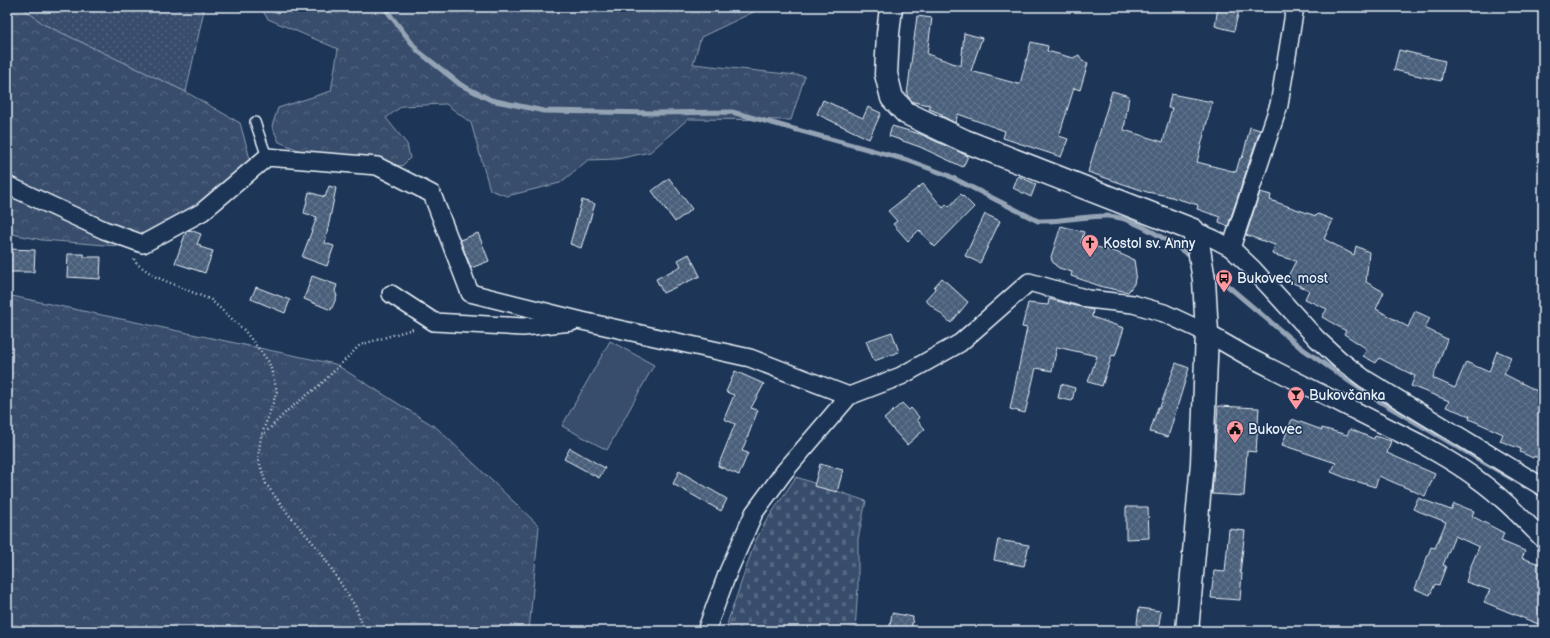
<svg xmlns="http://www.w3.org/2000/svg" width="1550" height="638" font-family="'Balsamiq Sans',sans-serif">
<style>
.grass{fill:url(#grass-dots);stroke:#909fb2}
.forest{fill:url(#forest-crowns);stroke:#909fb2}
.cemetery{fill:url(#cemetery-stones);stroke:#909fb2}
.pitch{fill:#374d6c;stroke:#909fb2}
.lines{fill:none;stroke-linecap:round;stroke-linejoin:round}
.stream{stroke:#95a4b5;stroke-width:5}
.building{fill:url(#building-cross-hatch);stroke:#e8f1f8}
.service-casing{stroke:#e8f1f8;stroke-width:12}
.minor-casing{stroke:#e8f1f8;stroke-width:20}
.tertiary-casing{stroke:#e8f1f8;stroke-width:25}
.path{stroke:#e8f1f8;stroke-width:2.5;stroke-dasharray:1 3;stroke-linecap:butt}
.service{stroke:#1d3557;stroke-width:9}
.minor{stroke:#1d3557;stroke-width:17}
.tertiary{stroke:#1d3557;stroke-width:22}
.labels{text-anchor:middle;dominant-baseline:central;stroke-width:3;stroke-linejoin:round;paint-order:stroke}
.poi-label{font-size:14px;fill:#e8f1f8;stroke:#1d3557;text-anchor:start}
</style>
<defs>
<pattern id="grass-dots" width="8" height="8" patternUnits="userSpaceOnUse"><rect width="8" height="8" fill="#374d6c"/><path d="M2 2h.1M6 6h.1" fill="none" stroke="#546782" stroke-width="1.8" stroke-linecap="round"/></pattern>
<pattern id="forest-crowns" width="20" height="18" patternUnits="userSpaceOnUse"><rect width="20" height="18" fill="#374d6c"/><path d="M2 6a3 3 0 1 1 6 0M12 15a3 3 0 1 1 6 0" fill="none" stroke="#546782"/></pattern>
<pattern id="cemetery-stones" width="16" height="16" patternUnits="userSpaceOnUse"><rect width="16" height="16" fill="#374d6c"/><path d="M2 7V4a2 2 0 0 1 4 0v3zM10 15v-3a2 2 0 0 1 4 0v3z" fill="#546782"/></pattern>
<pattern id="building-cross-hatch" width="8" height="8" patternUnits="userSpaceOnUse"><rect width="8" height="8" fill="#495e7a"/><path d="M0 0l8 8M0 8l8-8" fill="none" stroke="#63768e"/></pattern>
</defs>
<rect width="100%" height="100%" fill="#1d3557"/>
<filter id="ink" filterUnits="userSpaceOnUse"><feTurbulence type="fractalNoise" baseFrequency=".025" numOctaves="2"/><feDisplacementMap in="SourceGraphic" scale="8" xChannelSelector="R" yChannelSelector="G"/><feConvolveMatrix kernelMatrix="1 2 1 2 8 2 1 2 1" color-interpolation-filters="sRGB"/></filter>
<g filter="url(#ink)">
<polygon class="grass" points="22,7 202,7 204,10 186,92 43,24"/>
<g class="forest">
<polygon points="7,7 22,7 43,24 186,92 240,123 252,166 164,232 131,247 42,240 7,233"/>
<polygon points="260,7 764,7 701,37 693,64 805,76 791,120 688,119 650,152 617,159 588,160 560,183 507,196 490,190 471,123 446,104 402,106 386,118 407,144 410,158 402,166 308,154 279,142 272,126 278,108 331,91 338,49 268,19"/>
<polygon points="7,295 335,364 437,428 539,526 529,631 7,631"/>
</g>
<polygon class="cemetery" points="796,477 866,501 858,539 858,585 855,631 727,631 728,621 755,542 765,523"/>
<polygon class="pitch" points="610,341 654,365 607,450 562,426"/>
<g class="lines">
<g class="stream">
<path d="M384,7l34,44 43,34 30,15 53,11 110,2 78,-1 175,48 40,15 91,46c23,1 45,-5 68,-5 25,-1 66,27 87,42"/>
<polyline points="1209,270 1300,347 1369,395 1525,486"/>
</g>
</g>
<g class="building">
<polygon points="1218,7 1226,7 1239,10 1234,31 1215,26"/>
<polygon points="917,16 932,18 927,54 961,66 964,33 982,38 971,71 1018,84 1020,84 1031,42 1048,46 1047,51 1073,58 1079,55 1082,61 1088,63 1080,90 1074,88 1059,136 1068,139 1061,157 1003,138 1005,131 958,114 955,123 942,116 942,114 929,109 930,105 913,102 907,95"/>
<polygon points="1399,50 1445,61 1441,81 1394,70"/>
<polygon points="1112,91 1129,96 1124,130 1163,142 1172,108 1168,108 1171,94 1212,102 1197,162 1236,172 1240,158 1242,158 1244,152 1250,127 1260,130 1228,226 1219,222 1220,217 1197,209 1198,205 1168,196 1147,192 1088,172"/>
<polygon points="823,100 863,118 868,107 881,113 869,139 817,114"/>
<polygon points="892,126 920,134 968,156 963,167 920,147 889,136"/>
<polygon points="1018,176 1036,184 1031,197 1013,188"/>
<polygon points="669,178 692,209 675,222 652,191"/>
<polygon points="923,184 943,208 946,204 949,207 961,194 974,207 935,247 919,230 908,241 893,224 897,221 888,211"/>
<polygon points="329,186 336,188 325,243 334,246 327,266 302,257 317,217 304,213 309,192 325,197"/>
<polygon points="1260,192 1271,195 1270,200 1316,216 1318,214 1333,220 1324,239 1354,255 1356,246 1369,252 1366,282 1384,292 1376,309 1408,327 1415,311 1430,318 1425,328 1447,339 1433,378 1455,388 1466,362 1489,372 1497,351 1511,357 1504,374 1543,394 1543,461 1534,456 1533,458 1520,452 1521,449 1500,441 1503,434 1469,419 1470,416 1446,407 1449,401 1411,386 1415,376 1379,358 1376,363 1363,356 1367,349 1344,334 1346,331 1322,317 1327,309 1305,299 1309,290 1286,280 1296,261 1272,254 1275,245 1246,235"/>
<polygon points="582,200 595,204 581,248 570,244"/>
<polygon points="985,214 1000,221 980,263 965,256"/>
<polygon points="1061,226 1084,232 1081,243 1116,252 1134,260 1136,273 1134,284 1128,292 1103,287 1071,276 1072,272 1059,268 1055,265 1052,261 1051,257"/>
<polygon points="190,230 201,234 197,244 201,245 200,247 213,251 205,273 175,263 186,232"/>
<polygon points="478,233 489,261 471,268 460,240"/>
<polygon points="9,249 35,250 34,272 7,272"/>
<polygon points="68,254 84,254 84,257 101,257 100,279 67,277"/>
<polygon points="689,254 700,276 663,293 656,279 681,266 678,260"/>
<polygon points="312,276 337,285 335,291 337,296 331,310 304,299"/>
<polygon points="942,278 968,302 951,323 925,300 935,289 934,287"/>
<polygon points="256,287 290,300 285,313 251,299"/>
<polygon points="1049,299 1093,310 1092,317 1124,328 1115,356 1112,355 1102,386 1088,382 1097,356 1057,347 1052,371 1036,368 1025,413 1010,409 1027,328 1022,327 1028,303 1048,305"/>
<polygon points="892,332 899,352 874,361 866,341"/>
<polygon points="1176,363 1189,368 1168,437 1150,432 1158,407 1160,407"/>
<polygon points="735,371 764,384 751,408 758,410 742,451 748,453 739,475 718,466 735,424 724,419 734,395 726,392"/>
<polygon points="1061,384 1075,388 1072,401 1058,398"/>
<polygon points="902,403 909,410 911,408 919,417 917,420 925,429 907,445 884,419"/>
<polygon points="1218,406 1259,408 1256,452 1247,451 1244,496 1212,494"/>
<polygon points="1292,419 1322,430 1322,428 1347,435 1350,429 1374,439 1375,436 1391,441 1387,453 1435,474 1425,496 1379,476 1375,487 1346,478 1331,472 1336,463 1282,445"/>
<polygon points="570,448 605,468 599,478 564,459"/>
<polygon points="820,464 843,470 837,492 814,486"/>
<polygon points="679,471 727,499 721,511 673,484"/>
<polygon points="1418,498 1451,510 1454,504 1474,511 1472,516 1504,533 1501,541 1525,551 1522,558 1543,565 1543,626 1484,602 1490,590 1466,582 1470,568 1479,547 1455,536 1443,565 1446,566 1439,585 1435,584 1430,595 1415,589 1431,547 1435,548 1446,522 1413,509"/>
<polygon points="1126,507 1148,507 1149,538 1126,539"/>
<polygon points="1229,529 1245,531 1240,573 1242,573 1240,600 1211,598 1214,571 1225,572"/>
<polygon points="998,540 1029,545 1024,566 994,560"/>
<polygon points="1139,608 1161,611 1158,631 1136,631"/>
<polygon points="892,613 913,617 911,631 889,631"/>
</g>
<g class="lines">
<defs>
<polyline id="service" points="255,122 267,157"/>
<g id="minor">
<polyline points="7,185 104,230 143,244 202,212 267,157 377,166 432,194 470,293 582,321 750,358 849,396"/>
<polyline points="1193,230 1214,239 1231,248 1253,269 1317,339 1340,360 1365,379 1543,487"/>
<polyline points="1231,248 1279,105 1295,7"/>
<polyline points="391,294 434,322 523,327 572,322"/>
<path d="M706,631l22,-59 26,-59 30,-41 65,-76 52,-20 59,-33 69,-61 59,17 45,5 31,9 43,20 40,23 172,87c20,11 40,22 58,36 24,17 45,39 66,60"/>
</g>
<polyline id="tertiary" points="891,7 888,34 886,74 892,98 906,113 965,141 1193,230 1199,249 1204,280 1207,333 1202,463 1187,631"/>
</defs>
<use href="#service" class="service-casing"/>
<use href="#minor" class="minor-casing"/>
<use href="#tertiary" class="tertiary-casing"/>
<g class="path">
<polyline points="134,259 137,264 156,277 211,300 244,330 269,362 277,391 261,437 258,458 266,484 289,515 320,551 355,606 365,631"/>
<polyline points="262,436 288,410 321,384 360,345 413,329"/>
</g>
<use href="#service" class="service"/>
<use href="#minor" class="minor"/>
<use href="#tertiary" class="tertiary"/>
</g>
</g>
<defs>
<symbol id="church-pin" viewBox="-11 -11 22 30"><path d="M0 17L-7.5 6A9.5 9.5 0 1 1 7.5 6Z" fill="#ff9aa2" stroke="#1d3557"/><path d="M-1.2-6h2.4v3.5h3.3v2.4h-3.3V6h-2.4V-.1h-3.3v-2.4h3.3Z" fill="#111"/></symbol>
<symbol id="bus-pin" viewBox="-11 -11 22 30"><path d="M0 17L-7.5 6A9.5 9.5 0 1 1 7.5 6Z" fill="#ff9aa2" stroke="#1d3557"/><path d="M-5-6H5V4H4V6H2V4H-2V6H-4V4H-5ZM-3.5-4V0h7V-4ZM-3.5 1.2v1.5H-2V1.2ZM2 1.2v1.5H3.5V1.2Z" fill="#111"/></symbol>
<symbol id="bar-pin" viewBox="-11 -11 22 30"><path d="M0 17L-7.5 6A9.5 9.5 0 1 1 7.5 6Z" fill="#ff9aa2" stroke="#1d3557"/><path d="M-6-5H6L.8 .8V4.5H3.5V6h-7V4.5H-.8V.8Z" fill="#111"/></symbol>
<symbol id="civic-pin" viewBox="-11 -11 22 30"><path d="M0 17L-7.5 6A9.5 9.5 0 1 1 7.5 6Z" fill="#ff9aa2" stroke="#1d3557"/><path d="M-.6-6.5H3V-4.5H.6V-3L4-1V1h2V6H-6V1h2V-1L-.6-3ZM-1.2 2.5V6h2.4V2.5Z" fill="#111"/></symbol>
</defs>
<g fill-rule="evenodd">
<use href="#church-pin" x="1080" y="233" width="20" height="27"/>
<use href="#bus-pin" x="1214" y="268" width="20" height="27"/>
<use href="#bar-pin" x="1286" y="385" width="20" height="27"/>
<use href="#civic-pin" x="1225" y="419" width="20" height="27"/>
</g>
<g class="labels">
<g class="poi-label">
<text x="1103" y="243">Kostol sv. Anny</text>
<text x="1237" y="278">Bukovec, most</text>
<text x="1309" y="395">Bukovčanka</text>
<text x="1248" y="429">Bukovec</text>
</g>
</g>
<rect width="1550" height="638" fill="none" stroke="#1d3557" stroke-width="24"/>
<rect x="12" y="12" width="1526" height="614" fill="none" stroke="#e8f1f8" stroke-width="1.5" filter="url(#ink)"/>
</svg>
